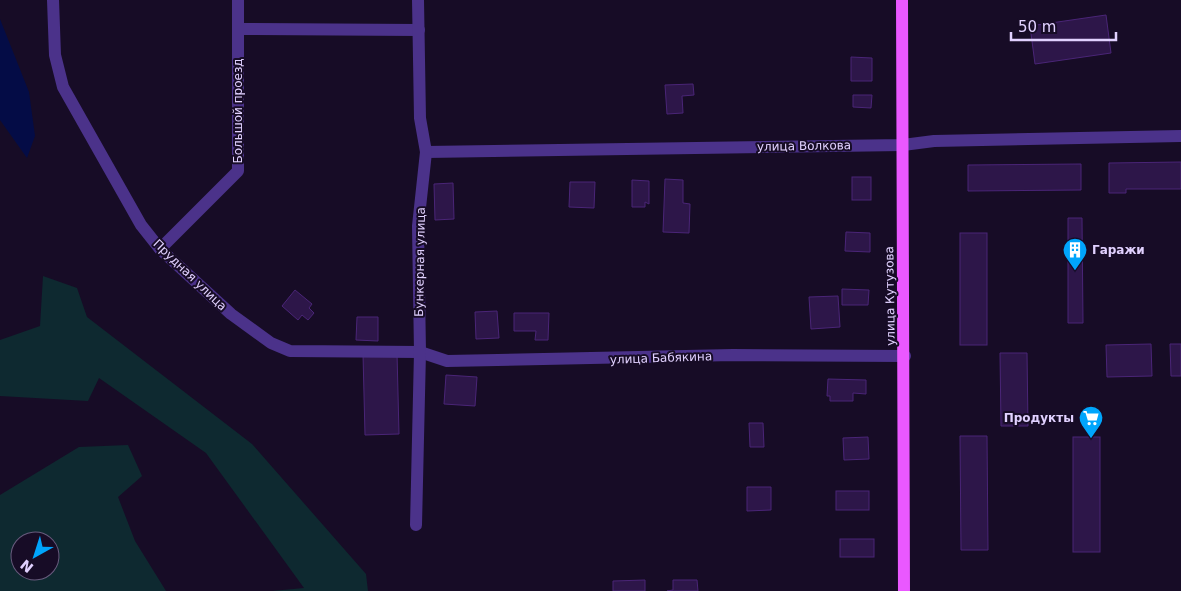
<svg xmlns="http://www.w3.org/2000/svg" width="1181" height="591" font-family="'DejaVu Sans',sans-serif">
<style>
.green{fill:#0e2930;fill-rule:evenodd}
.water{fill:#040c46}
.building{fill:#2d1649;stroke:#4a2577}
.lines{fill:none;stroke-linecap:round;stroke-linejoin:round}
.minor{stroke:#4b328a;stroke-width:12}
.major{stroke:#ea58ff;stroke-width:12}
.labels{text-anchor:middle;dominant-baseline:central;stroke-width:4;stroke-linejoin:round;paint-order:stroke}
.street-label{font-size:12px;fill:#e1d1ff;stroke:#170c26}
.poi-label{font-size:12px;font-weight:bold;fill:#e1d1ff;stroke:#170c26;text-anchor:start}
</style>
<rect width="100%" height="100%" fill="#170c26"/>
<g class="green">
<polygon points="43,276 77,288 87,317 252,444 366,574 368,591 272,591 304,588 206,453 99,378 88,401 0,396 0,340 40,326"/>
<path d="M128,445l14,31 -24,21 17,44 31,50h-166v-96l79,-48zM20,541h30v30h-30z"/>
</g>
<polygon class="water" points="0,19 29,92 35,136 27,158 0,120"/>
<g class="building">
<polygon points="1106,15 1111,53 1035,64 1030,26"/>
<polygon points="851,57 872,58 872,81 851,81"/>
<polygon points="693,84 694,95 682,96 683,113 667,114 665,85"/>
<polygon points="853,95 872,95 871,108 853,107"/>
<polygon points="1181,162 1181,189 1126,189 1126,193 1109,193 1109,163"/>
<polygon points="1081,164 1081,190 968,191 968,165"/>
<rect x="852" y="177" width="19" height="23"/>
<polygon points="665,179 683,180 683,203 690,204 689,233 663,232"/>
<polygon points="632,180 649,181 649,204 645,202 645,207 632,207"/>
<polygon points="570,182 595,182 594,208 569,207"/>
<polygon points="453,183 454,219 435,220 434,184"/>
<polygon points="1068,218 1082,218 1083,323 1068,323"/>
<polygon points="846,232 870,233 870,252 845,251"/>
<rect x="960" y="233" width="27" height="112"/>
<polygon points="842,289 869,290 868,305 842,305"/>
<polygon points="295,290 312,304 309,308 314,313 308,320 302,315 298,320 282,306"/>
<polygon points="838,296 840,327 811,329 809,297"/>
<polygon points="497,311 499,338 476,339 475,312"/>
<polygon points="514,313 549,313 548,340 535,340 536,331 514,331"/>
<polygon points="357,317 378,317 378,341 356,340"/>
<polygon points="1151,344 1152,376 1107,377 1106,345"/>
<polygon points="1170,344 1181,344 1181,376 1171,376"/>
<polygon points="397,353 399,434 365,435 363,354"/>
<polygon points="1000,353 1027,353 1028,426 1001,426"/>
<polygon points="446,375 477,377 475,406 444,404"/>
<polygon points="828,379 866,380 866,394 853,393 853,401 830,401 830,396 827,396"/>
<polygon points="749,423 763,423 764,447 750,447"/>
<polygon points="960,436 987,436 988,550 961,550"/>
<polygon points="868,437 869,459 844,460 843,438"/>
<rect x="1073" y="437" width="27" height="115"/>
<polygon points="747,487 771,487 771,510 747,511"/>
<rect x="836" y="491" width="33" height="19"/>
<rect x="840" y="539" width="34" height="18"/>
<polygon points="645,580 645,591 613,591 613,581"/>
<polygon points="673,580 697,580 698,591 667,591 673,590"/>
</g>
<g class="lines">
<g class="minor">
<polyline points="53,0 55,55 63,87 141,225 160,249 231,314 271,343 290,351 420,352 447,361 733,355 905,356"/>
<polyline points="238,29 419,30"/>
<polyline points="426,152 903,145 934,141 1181,136"/>
<polyline points="160,249 238,171 238,0"/>
<polyline points="416,525 420,352 418,226 426,152 420,118 418,0"/>
</g>
<polyline class="major" points="902,0 904,591"/>
</g>
<defs>
<symbol id="building-pin" viewBox="-11 -11 22 30"><path d="M0 17L-7.5 6A9.5 9.5 0 1 1 7.5 6Z" fill="#00a5fc" stroke="#170c26"/><path d="M-4-6H4V6H1V3H-1V6H-4ZM-2.5-4.3h1.7v1.8h-1.7ZM.8-4.3h1.7v1.8H.8ZM-2.5-1h1.7V.8h-1.7ZM.8-1h1.7V.8H.8Z" fill="#fff"/></symbol>
<symbol id="supermarket-pin" viewBox="-11 -11 22 30"><path d="M0 17L-7.5 6A9.5 9.5 0 1 1 7.5 6Z" fill="#00a5fc" stroke="#170c26"/><path d="M-6-5.5h2.5l.6 2H6L4.5 2H-2.5L-4.4-4H-6ZM-1.5 3.2a1.3 1.3 0 1 0 .1 0ZM3 3.2a1.3 1.3 0 1 0 .1 0Z" fill="#fff"/></symbol>
</defs>
<g fill-rule="evenodd">
<use href="#building-pin" x="1061" y="236" width="28" height="38"/>
<use href="#supermarket-pin" x="1077" y="404" width="28" height="38"/>
</g>
<g class="labels">
<g class="street-label">
<text transform="translate(238 111) rotate(-90)">Большой проезд</text>
<text transform="translate(804 146) rotate(-1)">улица Волкова</text>
<text transform="translate(420 262) rotate(-89)">Бункерная улица</text>
<text transform="translate(190 275) rotate(44)">Прудная улица</text>
<text transform="translate(890 296) rotate(-91)">улица Кутузова</text>
<text transform="translate(661 358) rotate(-2)">улица Бабякина</text>
</g>
<g class="poi-label">
<text x="1092" y="250">Гаражи</text>
<text x="1074" y="418" text-anchor="end">Продукты</text>
</g>
</g>
<g transform="translate(35 556) rotate(219)"><circle r="24" fill="#170c26" stroke="#685b7d"/>
<path d="M0-4L9 19L0 12L-9 19Z" fill="#00a5fc"/>
<text y="-8" font-size="14" font-weight="bold" text-anchor="middle" fill="#e1d1ff">N</text>
</g>
<path d="M1011 32v8h105v-8" fill="none" stroke="#e1d1ff" stroke-width="2.5"/>
<text x="1018" y="32" font-size="15" fill="#e1d1ff" stroke="#170c26" stroke-width="4" paint-order="stroke">50 m</text>
</svg>
